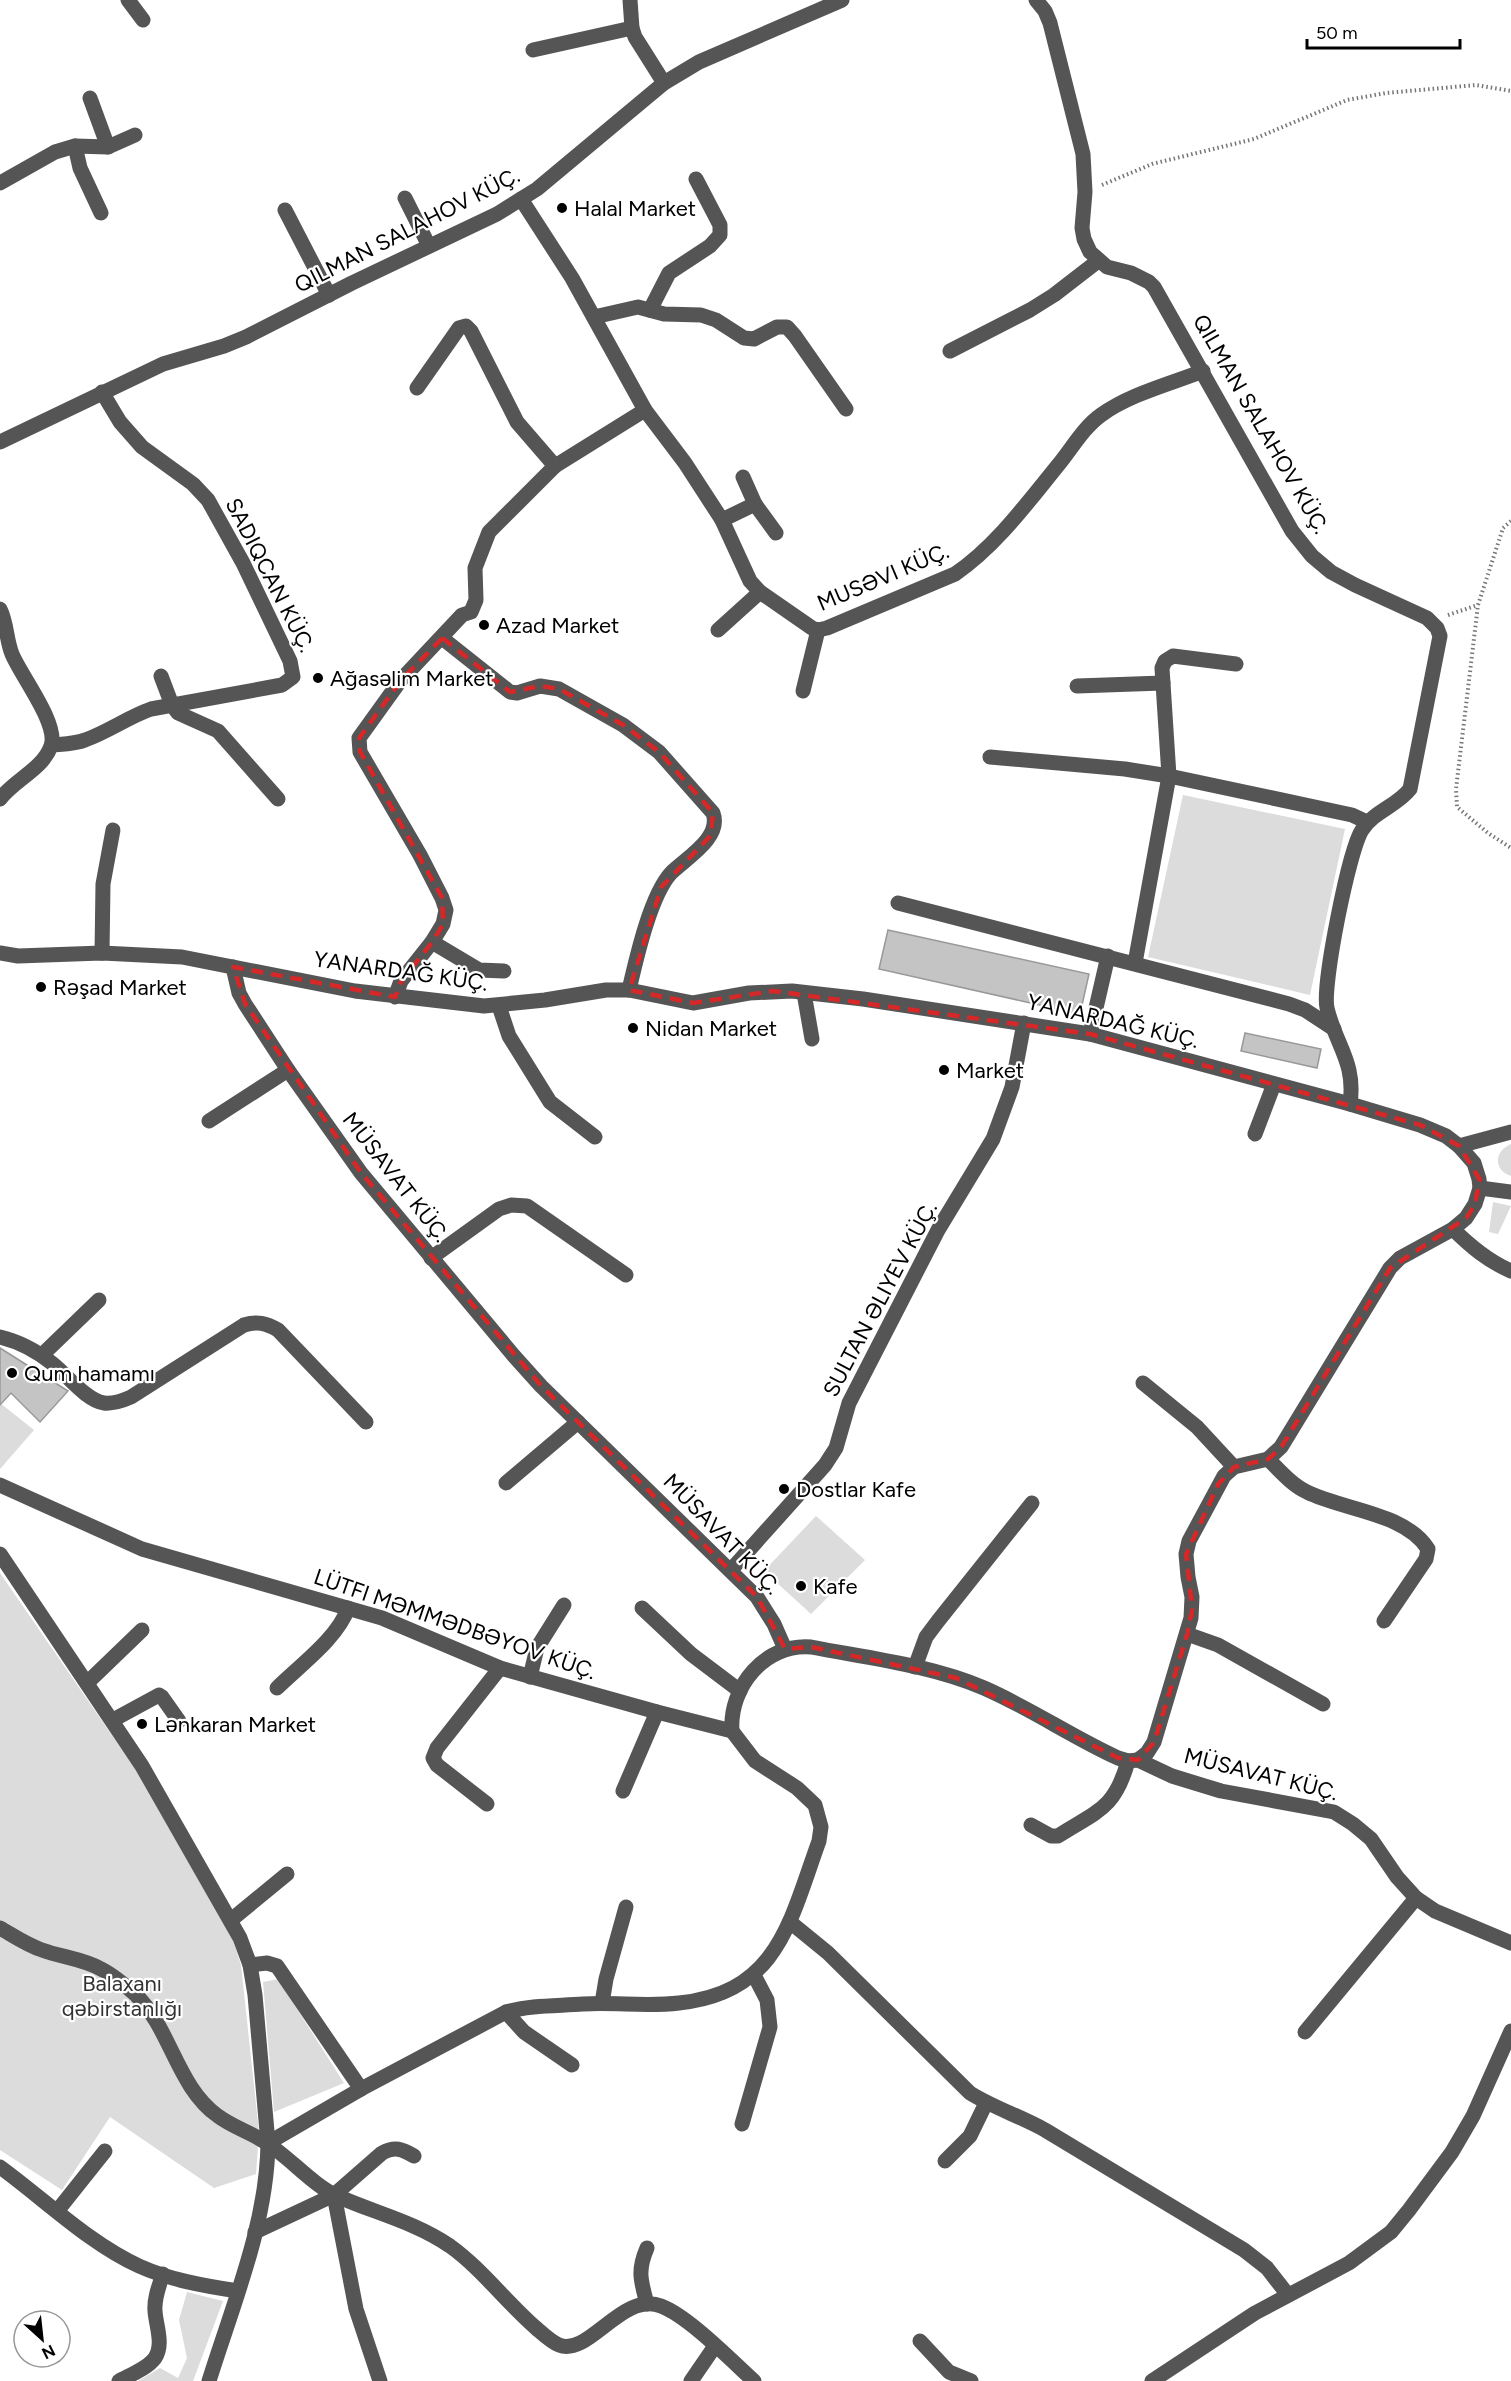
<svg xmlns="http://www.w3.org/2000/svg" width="1511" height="2381" font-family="Figtree,sans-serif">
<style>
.green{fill:#dcdcdc}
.building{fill:#c4c4c4;stroke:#999;stroke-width:1.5}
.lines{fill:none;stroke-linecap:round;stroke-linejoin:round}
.path{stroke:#777;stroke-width:4;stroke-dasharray:1.5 3;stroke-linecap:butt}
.minor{stroke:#555;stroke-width:15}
.marked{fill:none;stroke:#d62828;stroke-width:4.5;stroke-dasharray:12 8;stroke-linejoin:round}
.poi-dot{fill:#000;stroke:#fff;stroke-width:2}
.labels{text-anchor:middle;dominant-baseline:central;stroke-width:4.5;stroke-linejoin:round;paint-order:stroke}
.poi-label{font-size:22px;fill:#000;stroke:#fff;text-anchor:start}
.street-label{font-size:22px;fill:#000;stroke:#fff}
.park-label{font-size:22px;fill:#333;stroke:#fff}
</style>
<rect width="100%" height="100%" fill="#fff"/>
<g class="green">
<polygon points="1183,795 1345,829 1310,995 1148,957"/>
<path d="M1511,1144v32c-18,-6 -17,-25 0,-32z"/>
<polygon points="1493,1202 1511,1206 1498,1234 1489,1232"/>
<polygon points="0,1403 34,1430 0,1469"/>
<polygon points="816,1516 865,1560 811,1614 764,1571"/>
<polygon points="0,1573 140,1776 234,1943 241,1965 259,2132 256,2174 214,2188 110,2117 62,2190 0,2150"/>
<polygon points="278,1979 344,2083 274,2112 263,1982"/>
<polygon points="187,2292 223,2301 193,2381 138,2381 160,2368 178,2378 187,2358 179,2320"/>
</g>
<g class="building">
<polygon points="888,930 1089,974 1080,1014 879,969"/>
<polygon points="1245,1033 1321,1049 1317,1068 1241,1051"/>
<polygon points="0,1348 68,1391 40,1422 11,1393 0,1405"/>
</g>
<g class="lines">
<g class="path">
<polyline points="1102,185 1152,164 1254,139 1347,100 1386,93 1476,85 1511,91"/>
<polyline points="1511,521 1503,528 1478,605 1456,789 1457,807 1488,833 1511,848"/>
<polyline points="1448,615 1478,605"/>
</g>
<g class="minor">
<polyline points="128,0 143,20"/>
<polyline points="630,0 632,28 635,37 664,83"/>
<path d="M1036,0l9,11 5,12 33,131 2,38 -3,36 2,11 6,13 17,15 24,6 18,9 5,5 138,244 20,25 19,16 24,13 72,33 10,10 3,8 -30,153c-13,17 -36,22 -48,41 -13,20 -40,155 -35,178 9,38 29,54 23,96"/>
<polyline points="533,50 632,28"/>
<polyline points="90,98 108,147"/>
<polyline points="75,146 80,168 101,213"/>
<polyline points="0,183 55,152 75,146 108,147 135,135"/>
<polyline points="405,198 429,246"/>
<path d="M521,199l51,79 73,132 40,53 37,57 28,61 10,11 52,36 6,2 9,-2 128,-54c41,-28 73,-72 104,-110 13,-16 25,-37 42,-49 29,-21 69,-31 102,-44"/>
<polyline points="285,210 329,295"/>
<polyline points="650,310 669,273 710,246 720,235 720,225 696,179"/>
<polyline points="594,317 638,307 664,314 701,315 716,320 744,338 754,339 777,327 787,327 795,336 846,409"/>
<polyline points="950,351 1030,310 1054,295 1098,261"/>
<polyline points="417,388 459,328 466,326 471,331 517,422 555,466"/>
<polyline points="0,442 163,364 224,346 246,337 352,283 497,214 537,189 664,83 699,62 842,0"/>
<polyline points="743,477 755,504 776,533"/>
<polyline points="722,520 755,504"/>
<path d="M0,609c7,14 6,30 12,45 9,22 47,70 39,92 -8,23 -37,34 -51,53"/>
<polyline points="718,630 760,592"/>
<path d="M442,638l68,54 7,1 23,-7 19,3 64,36 36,27 54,61c9,25 -27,45 -42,60 -21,23 -35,87 -42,117"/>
<polyline points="161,676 172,705 178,713 218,731 278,799"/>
<polyline points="1077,686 1163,683"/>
<polyline points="803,691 818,630"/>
<path d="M52,745c11,-1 23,-1 33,-5 23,-8 43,-23 66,-31l131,-24 11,-8 -3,-16 -47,-98 -35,-63 -15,-16 -51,-37 -22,-25 -18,-30"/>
<polyline points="990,757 1125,769 1169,776 1352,815 1367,822"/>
<polyline points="898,903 1289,1004 1305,1010 1334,1029"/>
<polyline points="432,942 479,970 504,971"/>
<polyline points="0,953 18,956 102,953 182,957 355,991 484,1006 545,1000 606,990 629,990 693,1003 749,993 792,991 863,999 1090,1034 1350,1104 1420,1125 1446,1136 1459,1146 1474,1163 1479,1179 1480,1188 1475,1204 1466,1218 1453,1229 1400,1258 1390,1268 1281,1447 1268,1459 1234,1467 1224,1476 1189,1541 1186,1554 1188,1577 1192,1597 1191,1618 1154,1742 1147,1753 1138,1760"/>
<polyline points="102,953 103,884 113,830"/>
<polyline points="1135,963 1169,776 1162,668 1165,661 1173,656 1236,664"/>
<polyline points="233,967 239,993 245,1004 288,1070 361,1173 514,1356 541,1386 757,1597 774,1624 785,1649"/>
<polyline points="804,993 812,1039"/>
<polyline points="395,997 401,981 432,942 443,924 446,910 442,898 420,855 360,752 359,738 400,681 462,615 471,612 476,600 475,568 489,532 555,466 645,410"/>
<polyline points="499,1006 509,1036 550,1102 595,1137"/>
<polyline points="1090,1034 1108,956"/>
<polyline points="209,1121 288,1070"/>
<polyline points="1255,1134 1274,1084"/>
<polyline points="1459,1146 1511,1132"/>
<polyline points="1480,1188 1511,1192"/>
<path d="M1453,1229c18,18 35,32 58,42"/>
<polyline points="431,1258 499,1209 511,1205 527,1206 626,1275"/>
<path d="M0,1337c21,5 37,14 53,27 14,11 34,37 51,39 10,1 18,-2 27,-6l113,-72c13,-4 22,-2 34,5l88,92"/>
<polyline points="42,1355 99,1300"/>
<polyline points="1143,1383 1197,1427 1234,1467"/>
<path d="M1268,1459c12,12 24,26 39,33 36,18 99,21 121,57l-2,10 -42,62"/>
<polyline points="506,1483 578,1422"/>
<path d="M0,1485l142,64 240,69 118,50 157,44 75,19 23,30 42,27 18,17 6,22 -2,14c-29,80 -41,152 -140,162 -32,4 -64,-1 -96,1 -26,2 -52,1 -77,8l-145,77 -93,54"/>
<path d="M0,1554l142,212 98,172 10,27 5,30 13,148c-1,81 -35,161 -59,238"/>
<polyline points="731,1570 825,1465 836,1448 849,1403 867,1368 938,1230 993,1139 1012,1087 1024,1023"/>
<polyline points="642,1608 691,1654 740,1691"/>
<polyline points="1187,1634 1218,1645 1323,1704"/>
<polyline points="915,1667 926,1637 938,1621 1032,1503"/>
<polyline points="530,1677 537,1648 564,1605"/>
<polyline points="87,1683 142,1630"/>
<path d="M277,1688c22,-22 61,-50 71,-80"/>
<polyline points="113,1720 159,1695 162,1697 179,1721"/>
<path d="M732,1731c-3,-44 33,-88 79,-84 57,11 119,18 173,41 46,20 88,49 134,70l10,3 10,-1 34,16 49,15 113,21 19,12 18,15 26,38 19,21 19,13 76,32"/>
<polyline points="623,1791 657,1712"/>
<polyline points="487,1804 437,1765 433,1758 437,1748 500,1668"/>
<path d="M1031,1825l20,11h7c39,-25 57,-27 70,-75"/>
<polyline points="231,1920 287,1874"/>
<path d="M790,1922l38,31 142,140c24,15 50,23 75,37l199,120 23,18 21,27"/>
<path d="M0,1928c14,8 27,17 42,22 19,7 42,9 59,19 12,6 25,17 35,26 35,34 41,92 82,121 16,12 35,17 50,28 22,14 46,42 69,52 38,17 78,26 113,50 32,23 56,56 86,82 7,6 15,14 23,17 30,12 63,-54 102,-39 27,10 71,55 93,75"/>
<polyline points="250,1965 267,1963 277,1966 361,2089"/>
<polyline points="602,2003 606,1979 626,1907"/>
<polyline points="506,2012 524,2032 572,2065"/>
<polyline points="1305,2032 1416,1898"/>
<polyline points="742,2124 770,2027 767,2000 754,1975"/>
<polyline points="945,2161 970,2136 986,2103"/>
<path d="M0,2167c44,32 90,77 139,99 31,14 66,20 99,25"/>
<polyline points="334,2195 356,2309 380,2381"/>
<polyline points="58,2210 105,2151"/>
<path d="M255,2232l79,-37 48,-42c13,-7 20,-4 32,3"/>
<path d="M647,2248c-10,23 -6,33 0,56"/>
<polyline points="920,2341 949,2372 971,2381"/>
<path d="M119,2381c11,-6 29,-13 36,-23 9,-14 1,-32 0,-47 -1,-13 4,-25 8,-37"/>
<polyline points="691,2381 715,2346"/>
<polyline points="1152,2381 1255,2313 1349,2263 1391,2232 1409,2210 1452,2152 1473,2116 1511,2031"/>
</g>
</g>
<path class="marked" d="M442,638l68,54 30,-6 19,3 64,36 36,27 54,61 -3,23 -49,51 -32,103 64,13 80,-12 317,43 330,91 39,21 20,33 -4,25 -9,14 -76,50 -109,179 -13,12 -34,8 -16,17 -32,70 6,55 -5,25 -33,108 -16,18 -20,-2 -162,-80 -145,-31 -26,2 -28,-52 -216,-211 -180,-213 -116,-169 -12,-37 162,30 6,-16 31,-39 11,-18 -1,-26 -82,-146 -1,-14 41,-57z"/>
<g class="poi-dot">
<circle cx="562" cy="208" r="6"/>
<circle cx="484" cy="625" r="6"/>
<circle cx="318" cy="678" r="6"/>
<circle cx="41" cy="987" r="6"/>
<circle cx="633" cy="1028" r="6"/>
<circle cx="944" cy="1070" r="6"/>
<circle cx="12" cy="1373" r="6"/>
<circle cx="784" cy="1489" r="6"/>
<circle cx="801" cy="1586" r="6"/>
<circle cx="142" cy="1724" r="6"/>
</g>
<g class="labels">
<g class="poi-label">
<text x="574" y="208">Halal Market</text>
<text x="496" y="625">Azad Market</text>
<text x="330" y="678">Ağasəlim Market</text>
<text x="53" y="987">Rəşad Market</text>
<text x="645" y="1028">Nidan Market</text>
<text x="956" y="1070">Market</text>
<text x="24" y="1373">Qum hamamı</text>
<text x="796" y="1489">Dostlar Kafe</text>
<text x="813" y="1586">Kafe</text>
<text x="154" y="1724">Lənkaran Market</text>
</g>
<g class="street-label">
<text transform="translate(407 230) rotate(-27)">QILMAN SALAHOV KÜÇ.</text>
<text transform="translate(1261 424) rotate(60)">QILMAN SALAHOV KÜÇ.</text>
<text transform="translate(270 575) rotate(63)">SADIQCAN KÜÇ.</text>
<text transform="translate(883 577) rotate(-23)">MUSƏVI KÜÇ.</text>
<text transform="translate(401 971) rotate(8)">YANARDAĞ KÜÇ.</text>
<text transform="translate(1113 1021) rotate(13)">YANARDAĞ KÜÇ.</text>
<text transform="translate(396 1177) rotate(52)">MÜSAVAT KÜÇ.</text>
<text transform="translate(880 1299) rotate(-62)">SULTAN ƏLIYEV KÜÇ.</text>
<text transform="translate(722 1534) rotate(46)">MÜSAVAT KÜÇ.</text>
<text transform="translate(455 1624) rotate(19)">LÜTFI MƏMMƏDBƏYOV KÜÇ.</text>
<text transform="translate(1261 1774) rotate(14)">MÜSAVAT KÜÇ.</text>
</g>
<g class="park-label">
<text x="122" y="1983">Balaxanı<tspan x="122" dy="25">qəbirstanlığı</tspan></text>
</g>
</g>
<g transform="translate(42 2339) rotate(153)"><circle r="28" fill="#ffffff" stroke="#999999" stroke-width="1.5"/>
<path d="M0-4.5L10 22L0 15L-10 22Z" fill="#000000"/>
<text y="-9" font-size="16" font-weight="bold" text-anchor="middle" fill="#000000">N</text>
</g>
<path d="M1307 39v9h153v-9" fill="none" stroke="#000000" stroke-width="3"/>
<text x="1316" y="39" font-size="18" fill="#000000" stroke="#ffffff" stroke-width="4.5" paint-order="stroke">50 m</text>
</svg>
